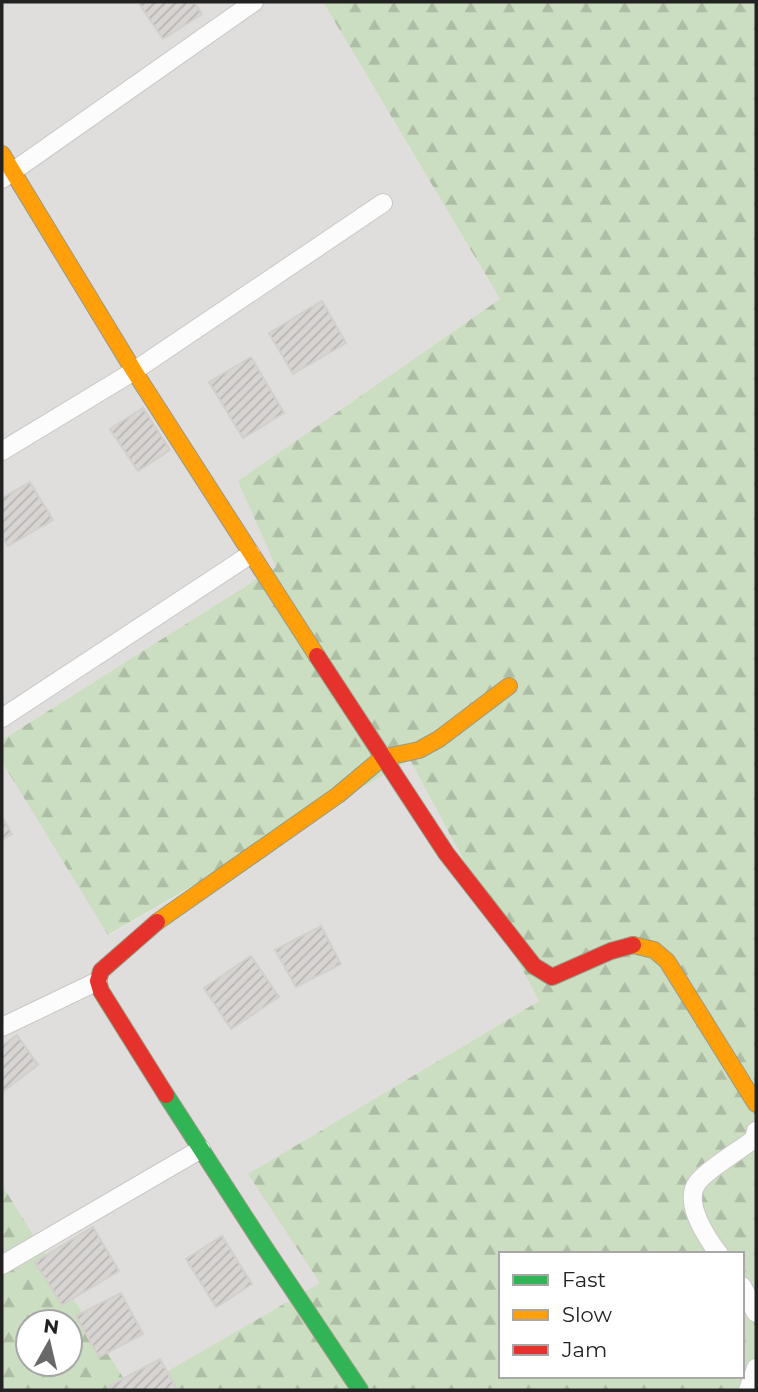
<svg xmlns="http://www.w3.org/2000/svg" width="758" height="1392" font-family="Montserrat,sans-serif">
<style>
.residential{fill:#dfdedc}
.forest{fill:url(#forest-firs);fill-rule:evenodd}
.building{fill:url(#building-hatch);stroke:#d3d0cc;stroke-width:2}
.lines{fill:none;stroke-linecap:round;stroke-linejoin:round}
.street-casing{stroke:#c9c8c7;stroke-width:20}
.fast-casing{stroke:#999a82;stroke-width:18}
.slow-casing{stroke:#999a82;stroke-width:18}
.jam-casing{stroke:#999a82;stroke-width:18}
.street{stroke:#fdfcfc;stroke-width:18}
.fast{stroke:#30b455;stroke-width:16}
.slow{stroke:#ff9f0a;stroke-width:16}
.jam{stroke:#e5322d;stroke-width:16}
</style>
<defs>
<pattern id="forest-firs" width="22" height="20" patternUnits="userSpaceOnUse" patternTransform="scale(1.75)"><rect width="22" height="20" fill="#cbdec1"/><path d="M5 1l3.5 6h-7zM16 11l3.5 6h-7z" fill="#aebea6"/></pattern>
<pattern id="building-hatch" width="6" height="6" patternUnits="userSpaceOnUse" patternTransform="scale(1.75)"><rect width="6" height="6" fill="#d7d4d2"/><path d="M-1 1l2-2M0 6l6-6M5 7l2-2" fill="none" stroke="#b8b6b4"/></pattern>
</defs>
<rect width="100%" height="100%" fill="#f0eeeb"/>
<g class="residential">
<polygon points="2,2 323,2 500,299 239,481 277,567 2,740"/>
<polygon points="410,760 539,1001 249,1174 321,1283 135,1390 131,1390 2,1185 2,762 109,935"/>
</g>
<g class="forest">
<path d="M323,2h433v1388h-621l185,-107 -72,-109 291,-173 -129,-241 -302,175 -106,-173v-22l274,-173 -38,-86 262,-182zM501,1254h241v122h-241z"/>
<path d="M2,1185l129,205h-129zM28,1322h42v42h-42z"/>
</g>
<g class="building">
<polygon points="138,2 194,2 202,14 163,39"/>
<polygon points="322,301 346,343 293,374 269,333"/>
<polygon points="251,357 284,413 243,438 209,382"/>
<polygon points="143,408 170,450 138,471 110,429"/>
<polygon points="30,482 53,520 8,546 2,537 2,498"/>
<polygon points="2,817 12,834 2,840"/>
<polygon points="321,926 341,964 296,987 275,950"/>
<polygon points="251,956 279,997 231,1029 204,988"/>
<polygon points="17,1035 38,1065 2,1092 2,1046"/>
<polygon points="93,1227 119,1271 62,1305 35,1262"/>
<polygon points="222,1236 252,1284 216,1307 186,1259"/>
<polygon points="121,1293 143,1334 99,1357 76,1316"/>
<polygon points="160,1359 177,1390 111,1390 109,1386"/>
</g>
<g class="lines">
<defs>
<g id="street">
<polyline points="2,179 254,2"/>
<polyline points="2,451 134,371 383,203"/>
<polyline points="2,718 251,554"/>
<polyline points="2,1027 98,981"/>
<path d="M719,1254c-12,-16 -36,-51 -22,-71 9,-13 42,-32 57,-44l2,-8"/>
<polyline points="2,1265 201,1149"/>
<polyline points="742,1286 756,1313"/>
<polyline points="748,1390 756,1368"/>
</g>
<polyline id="fast" points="166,1095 261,1242 360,1390"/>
<g id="slow">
<polyline points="2,154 134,371 317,656"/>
<polyline points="157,922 338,795 382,758 419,750 439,739 509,686"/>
<polyline points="633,945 654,950 667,961 756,1104"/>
</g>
<g id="jam">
<polyline points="317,656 446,853 534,966 552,977 611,951 633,945"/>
<polyline points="157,922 101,971 98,981 101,991 166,1095"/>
</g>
</defs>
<use href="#street" class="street-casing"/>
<use href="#fast" class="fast-casing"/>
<use href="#slow" class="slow-casing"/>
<use href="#jam" class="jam-casing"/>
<use href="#street" class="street"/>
<use href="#fast" class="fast"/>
<use href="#slow" class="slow"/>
<use href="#jam" class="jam"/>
</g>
<rect width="758" height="1392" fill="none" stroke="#222222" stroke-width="7"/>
<rect x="499" y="1252" width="245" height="126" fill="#ffffff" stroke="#a7a7a7" stroke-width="2"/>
<rect x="513" y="1275" width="35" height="10" fill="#30b455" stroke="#a7a7a7" stroke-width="2"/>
<text x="562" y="1287" font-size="21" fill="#222222">Fast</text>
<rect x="513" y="1310" width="35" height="10" fill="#ff9f0a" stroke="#a7a7a7" stroke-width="2"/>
<text x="562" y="1322" font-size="21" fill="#222222">Slow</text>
<rect x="513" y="1345" width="35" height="10" fill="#e5322d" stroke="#a7a7a7" stroke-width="2"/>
<text x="562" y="1357" font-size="21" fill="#222222">Jam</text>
<g transform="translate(49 1343) rotate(8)"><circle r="33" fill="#ffffff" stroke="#a7a7a7" stroke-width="2"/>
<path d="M0-5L12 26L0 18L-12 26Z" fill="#6a6968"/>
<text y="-10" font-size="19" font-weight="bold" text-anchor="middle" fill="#222222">N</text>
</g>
</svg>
